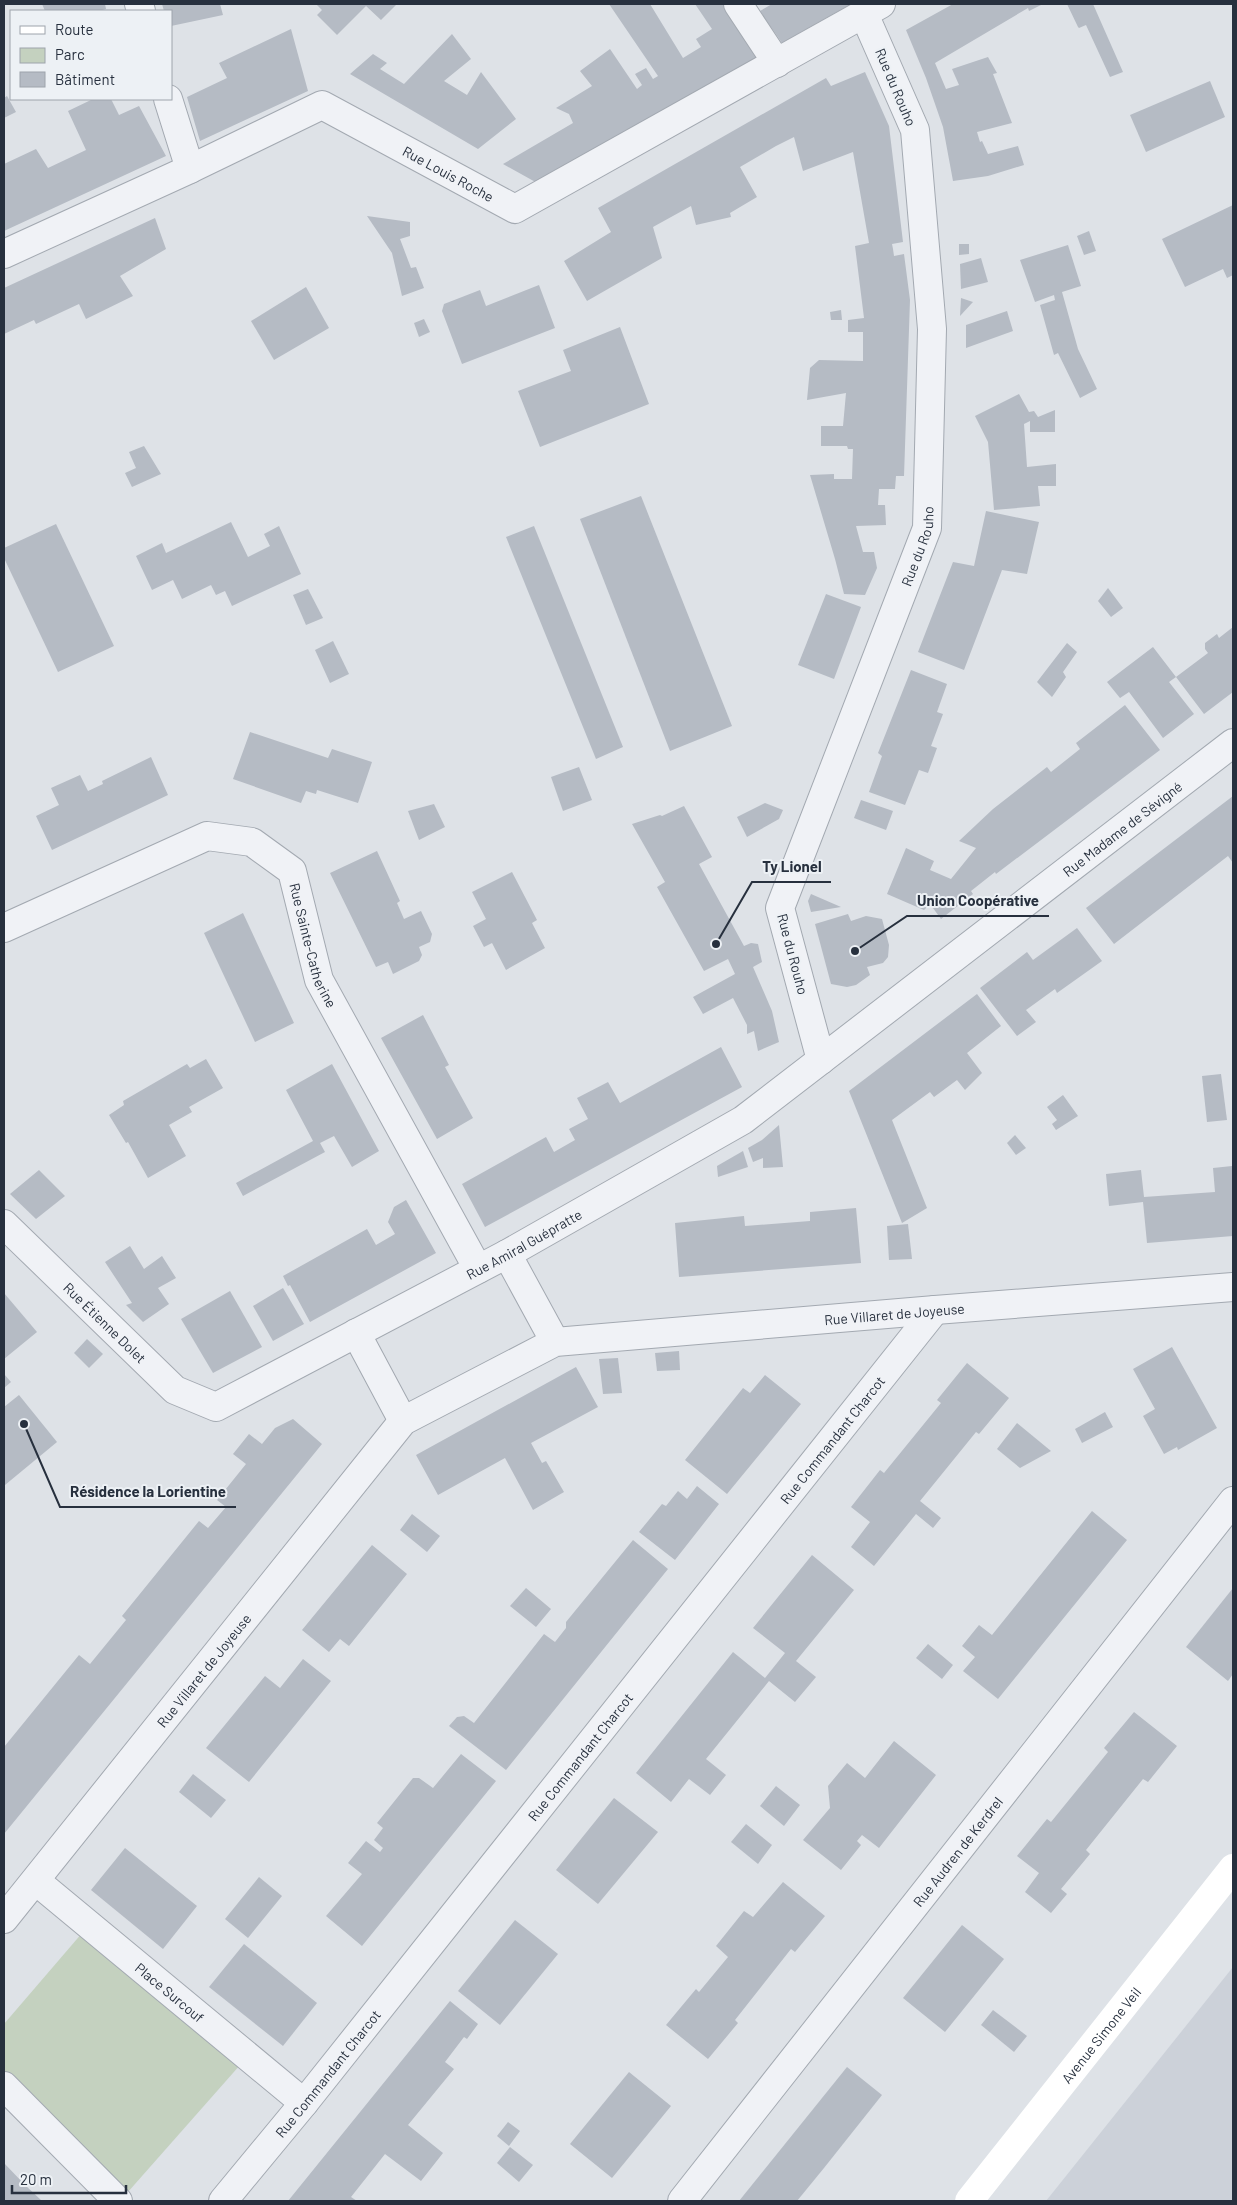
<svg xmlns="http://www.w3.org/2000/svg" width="1237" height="2205" font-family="Barlow,sans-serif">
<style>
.built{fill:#ccd1d9}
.green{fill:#c4d1bf}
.building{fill:#b5bbc4}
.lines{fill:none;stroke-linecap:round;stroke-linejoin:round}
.street-casing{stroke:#a3a9b1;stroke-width:30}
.street{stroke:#f0f2f6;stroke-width:28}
.secondary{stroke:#fff;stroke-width:28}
.labels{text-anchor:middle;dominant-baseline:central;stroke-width:4;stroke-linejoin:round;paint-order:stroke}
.street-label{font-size:14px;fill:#27303e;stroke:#edf1f5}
.leader{fill:none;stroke:#27303e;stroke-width:2}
.callout-dot{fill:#27303e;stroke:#edf1f5;stroke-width:2}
.callout-label{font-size:15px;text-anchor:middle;font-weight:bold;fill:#27303e;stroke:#edf1f5;stroke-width:4;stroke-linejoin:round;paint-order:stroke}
</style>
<rect width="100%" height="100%" fill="#dee2e7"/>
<polygon class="built" points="1233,1967 1233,2201 1046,2201"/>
<polygon class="green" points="89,1925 248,2056 120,2201 4,2086 4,2024"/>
<g class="building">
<polygon points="42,4 105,4 106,9 99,11 45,11"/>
<polygon points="162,4 220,4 223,15 171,26 171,11 164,11"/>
<polygon points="316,4 397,4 381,20 366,6 337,35 317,15 322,10"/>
<polygon points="609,4 650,4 683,58 701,47 696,39 712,29 695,4 728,4 763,54 539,184 503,164 573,123 569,114 556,108 592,86 580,71 610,49 637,89 642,85 635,74 646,68 653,79 658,76"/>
<polygon points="772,4 851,4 782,43 760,11"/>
<polygon points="953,4 1043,4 1029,11 1028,8 935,63 946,89 959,85 952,69 988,57 997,73 993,74 1012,123 977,132 980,142 982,141 988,154 1018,146 1024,165 988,176 953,181 943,127 926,78 906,30"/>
<polygon points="1067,4 1093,4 1123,72 1110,77 1086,25 1079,28 1078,27"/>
<polygon points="291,29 308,91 200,141 187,97 227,78 219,63"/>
<polygon points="452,34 471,59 444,81 467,95 481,72 516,119 478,149 350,74 373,54 387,63 380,69 404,84"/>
<polygon points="865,72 889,126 903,242 892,244 893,249 894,256 904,254 910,300 904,476 896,476 895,489 879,489 878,505 885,505 886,525 856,526 863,552 874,552 877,568 865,595 844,594 835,559 810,475 834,474 834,479 852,479 853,449 848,449 847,446 821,446 821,426 843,426 846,393 807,400 810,368 819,360 863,361 863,332 848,332 848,320 864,318 855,246 869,243 853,152 803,171 794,137 776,146 740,167 757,197 730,213 731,217 696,225 691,206 653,227 662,258 587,301 564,261 611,232 598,208 826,78 831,86"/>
<polygon points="1210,81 1225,117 1146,152 1130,115"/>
<polygon points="7,96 16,112 4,118 4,98"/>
<polygon points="93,99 111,99 119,115 139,106 166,156 4,231 4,164 36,149 48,168 86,150 68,111"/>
<polygon points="1233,205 1233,275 1227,278 1223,269 1185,287 1162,239"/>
<polygon points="367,216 410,222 410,236 400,239 411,268 416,267 424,288 402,296 392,253"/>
<polygon points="155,218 166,249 120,276 133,296 86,319 79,304 36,324 34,320 4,334 4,288"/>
<polygon points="1089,231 1096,251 1084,255 1077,236"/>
<polygon points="959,244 969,244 969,254 959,255"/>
<polygon points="1068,245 1081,286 1062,292 1078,349 1097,389 1080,398 1058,353 1054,355 1040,305 1055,300 1054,295 1035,302 1020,260"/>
<polygon points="981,258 988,282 961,289 960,264"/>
<polygon points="539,285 555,328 462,364 442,311 444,304 480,290 486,306"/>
<polygon points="306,287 329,328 274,360 251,321"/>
<polygon points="961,298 973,302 960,316"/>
<polygon points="841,310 842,320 831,320 830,312"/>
<polygon points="1007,311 1013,331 966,348 966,325"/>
<polygon points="424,319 430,332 419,337 414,323"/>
<polygon points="620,327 649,404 540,447 518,391 571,371 563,350"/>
<polygon points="1019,394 1029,412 1034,411 1038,417 1055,410 1055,432 1030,432 1030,421 1024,424 1027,467 1056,464 1056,486 1038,486 1040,506 994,510 988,442 975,416"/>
<polygon points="144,446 161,474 132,487 125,473 136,468 129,452"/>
<polygon points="641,496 732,726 670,751 580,519"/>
<polygon points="986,511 1039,522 1027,574 1002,570 964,670 918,652 953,562 974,566"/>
<polygon points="231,522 248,557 270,546 264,534 279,526 301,574 232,606 225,591 216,595 211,585 182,599 173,580 152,590 136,556 162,543 166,553"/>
<polygon points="56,524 114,646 58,672 4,558 4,548"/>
<polygon points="534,526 623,747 596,759 506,537"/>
<polygon points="1108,588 1123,608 1111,617 1098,601"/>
<polygon points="308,589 323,618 306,625 293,595"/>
<polygon points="826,594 861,607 834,679 798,665"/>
<polygon points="1233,627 1233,692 1204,714 1176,677 1169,682 1194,714 1163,738 1129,692 1120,698 1107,682 1153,647 1176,677 1208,653 1205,649 1205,643 1217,634 1219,638"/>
<polygon points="333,641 349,674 330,683 315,650"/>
<polygon points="1067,643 1077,652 1063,672 1066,677 1052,697 1037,682"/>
<polygon points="911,670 947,684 937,712 943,714 931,746 937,748 928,773 919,770 905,805 869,792 882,756 878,753"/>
<polygon points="1125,705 1160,750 996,874 995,872 971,891 973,894 941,919 930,904 924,910 887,894 906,848 934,861 930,870 951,879 976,848 959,841 993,809 1047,767 1051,772 1080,749 1076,743"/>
<polygon points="250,732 328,758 332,749 372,762 358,803 317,790 316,794 306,791 301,803 233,779"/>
<polygon points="151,757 168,795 52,850 36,816 59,805 51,788 80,775 88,791 103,784 102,781"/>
<polygon points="579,767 592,800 563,811 551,777"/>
<polygon points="1233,796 1233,863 1228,856 1114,944 1086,908"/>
<polygon points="861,800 893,811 886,830 854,818"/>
<polygon points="765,803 783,810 779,819 747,837 737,817"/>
<polygon points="434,804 445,827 419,840 408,811"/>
<polygon points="684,806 712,857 699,864 744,946 751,943 758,944 762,962 753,967 772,1011 779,1042 758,1051 754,1031 747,1034 747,1025 733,998 703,1014 693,997 735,974 728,959 704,971 657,887 665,882 632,824 660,815 662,816"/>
<polygon points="377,851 400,901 397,903 404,919 421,911 432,934 430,942 419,947 422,955 419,961 393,974 388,962 376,967 330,873"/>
<polygon points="512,872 537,920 532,923 545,948 506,970 492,943 484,947 473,926 486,919 472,892"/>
<polygon points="811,894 841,907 811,912 808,901"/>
<polygon points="243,913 294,1023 255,1042 204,933"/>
<polygon points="848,914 851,921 866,916 882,919 889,945 888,957 883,963 867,967 870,975 856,985 847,987 831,984 815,924"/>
<polygon points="1077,928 1102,961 1057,993 1055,989 1026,1010 1036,1022 1017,1036 980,988 1027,952 1033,960"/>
<polygon points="977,994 1001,1026 967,1053 982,1073 965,1090 957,1080 934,1097 930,1092 892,1120 927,1208 902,1223 849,1091"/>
<polygon points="423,1015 449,1065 445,1067 473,1118 437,1139 381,1038"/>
<polygon points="721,1047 742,1087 485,1227 462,1184 546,1137 554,1152 575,1140 569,1129 588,1119 577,1098 608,1082 620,1103"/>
<polygon points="206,1059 223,1088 189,1107 192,1112 169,1125 186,1156 148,1178 128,1142 126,1143 109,1115 124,1105 123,1101 187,1064 190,1068"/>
<polygon points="332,1064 379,1151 352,1167 334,1136 320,1143 325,1152 243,1196 236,1183 313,1141 286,1090"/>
<polygon points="1221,1074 1227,1120 1207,1122 1202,1076"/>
<polygon points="1063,1095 1078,1116 1056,1130 1052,1124 1057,1120 1047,1107"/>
<polygon points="779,1125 783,1167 763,1168 763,1158 753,1162 748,1148 762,1140"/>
<polygon points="1015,1135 1026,1148 1016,1155 1007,1143"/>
<polygon points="743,1151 748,1167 718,1177 717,1166"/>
<polygon points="1232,1166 1233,1236 1147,1243 1143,1202 1109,1206 1106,1174 1141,1170 1144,1197 1215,1192 1213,1168"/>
<polygon points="39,1170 65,1196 36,1219 10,1194"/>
<polygon points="406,1200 436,1253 310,1322 290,1285 288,1286 283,1276 367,1229 376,1245 395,1234 388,1222 394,1207"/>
<polygon points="856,1208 861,1263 679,1277 675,1223 744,1216 745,1226 810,1221 810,1212"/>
<polygon points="908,1224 912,1259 889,1260 887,1226"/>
<polygon points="130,1246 144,1269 162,1256 176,1278 158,1288 169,1304 143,1322 126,1305 132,1303 105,1262"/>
<polygon points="283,1288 304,1324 273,1341 253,1306"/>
<polygon points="230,1291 262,1347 213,1373 181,1319"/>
<polygon points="4,1293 37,1332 4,1359"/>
<polygon points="87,1339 103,1354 89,1368 74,1353"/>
<polygon points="1172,1347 1217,1428 1178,1450 1177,1447 1164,1454 1143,1416 1155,1409 1133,1369"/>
<polygon points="679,1351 680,1370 657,1371 655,1353"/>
<polygon points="618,1358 622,1393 603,1394 599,1359"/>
<polygon points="967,1363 1009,1398 979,1434 976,1432 920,1501 941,1518 933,1528 916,1514 874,1566 851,1547 870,1522 851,1507 880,1470 884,1473 941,1403 937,1400"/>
<polygon points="576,1367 598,1407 531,1443 542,1463 546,1461 564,1492 533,1510 505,1458 438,1495 416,1455"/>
<polygon points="4,1374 11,1382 4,1388"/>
<polygon points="765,1375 801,1404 727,1494 685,1460 743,1388 750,1393"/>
<polygon points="19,1395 57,1442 5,1485 4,1483 4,1407"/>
<polygon points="1105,1412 1113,1427 1082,1443 1075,1429"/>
<polygon points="293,1419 322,1444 4,1834 4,1747 79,1655 90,1664 126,1620 122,1616 199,1521 208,1528 226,1507 217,1500 246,1464 233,1454 249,1434 262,1444 275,1428"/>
<polygon points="1017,1423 1051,1451 1020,1468 997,1449"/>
<polygon points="697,1486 719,1504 675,1560 639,1532 662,1504 666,1506 678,1491 687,1499"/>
<polygon points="1092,1511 1127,1540 998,1699 963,1671 975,1657 962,1646 979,1625 992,1635"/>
<polygon points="412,1514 440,1536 427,1552 400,1530"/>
<polygon points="633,1540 668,1569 506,1770 449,1726 457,1717 464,1716 474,1723 544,1634 555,1642 566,1628 566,1622"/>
<polygon points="372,1545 407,1574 349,1646 340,1639 329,1652 302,1630"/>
<polygon points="812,1555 854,1590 796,1661 816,1677 795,1702 769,1681 706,1759 726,1775 710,1795 689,1779 671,1802 636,1773 733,1652 765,1678 785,1653 753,1628"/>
<polygon points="526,1588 551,1609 536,1627 510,1606"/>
<polygon points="1233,1588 1233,1674 1228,1681 1186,1647"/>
<polygon points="928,1644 953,1665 942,1679 916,1658"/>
<polygon points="303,1659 331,1681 249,1782 206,1748 265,1676 280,1688"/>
<polygon points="1134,1712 1177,1746 1148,1782 1143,1779 1086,1850 1090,1854 1061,1889 1067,1894 1051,1913 1025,1892 1039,1873 1017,1856 1047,1819 1051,1822 1108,1752 1104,1748"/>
<polygon points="894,1741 936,1775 879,1848 862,1835 857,1841 861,1845 841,1870 803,1840 830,1808 828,1786 847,1763 865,1778"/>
<polygon points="461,1754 496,1781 362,1946 326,1916 362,1874 348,1863 366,1841 380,1852 383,1848 374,1840 383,1828 377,1823 413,1778 419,1778 433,1788"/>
<polygon points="193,1774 226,1800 211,1818 179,1792"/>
<polygon points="776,1786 800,1805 784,1826 760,1806"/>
<polygon points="614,1798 658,1832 598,1904 556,1870"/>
<polygon points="746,1824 772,1845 758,1864 731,1842"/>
<polygon points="125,1848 197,1906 163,1949 91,1890"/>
<polygon points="259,1877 282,1896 248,1938 225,1919"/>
<polygon points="783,1882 825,1916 795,1952 791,1949 735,2020 738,2023 708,2059 666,2025 696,1989 699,1992 728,1957 716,1946 744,1911 753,1917"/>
<polygon points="515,1920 558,1954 500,2025 458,1991"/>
<polygon points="962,1925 1004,1959 945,2032 903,1998"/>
<polygon points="244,1944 317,2003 283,2046 209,1987"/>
<polygon points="450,2001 478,2024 467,2039 464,2037 445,2062 454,2069 408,2125 443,2153 421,2181 385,2154 351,2197 357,2201 288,2201"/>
<polygon points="993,2010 1027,2036 1014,2052 981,2025"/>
<polygon points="847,2067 882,2095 824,2168 797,2201 739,2201"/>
<polygon points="629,2072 671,2106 612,2178 570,2144"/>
<polygon points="508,2122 520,2131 509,2146 497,2136"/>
<polygon points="510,2147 533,2165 519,2182 497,2163"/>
<polygon points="4,2163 25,2185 42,2201 4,2201"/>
</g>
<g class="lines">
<defs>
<g id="street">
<polyline points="139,4 141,11"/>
<polyline points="738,4 777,63"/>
<polyline points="168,99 190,169"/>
<path id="s1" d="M4,254l186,-85 132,-64 193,104 366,-205"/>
<path id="s2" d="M4,928l203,-92 45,6 40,29 27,109 159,289"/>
<path id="s3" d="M821,1060l-41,-152 147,-380 5,-199 -17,-199 -51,-116"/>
<path id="s4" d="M4,1224l171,166 41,17 291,-153 236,-134 490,-377"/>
<polyline points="507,1254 555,1342"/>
<polyline points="356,1333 403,1421"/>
<path id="s5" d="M36,1881l268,222"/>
<path id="s6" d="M4,1919l399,-498 152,-79 380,-32 298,-23"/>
<polyline points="4,2086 118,2201"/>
<path id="s7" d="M223,2201l81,-98 631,-793"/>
<path id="s8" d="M682,2201l551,-700"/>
</g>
</defs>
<use href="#street" class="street-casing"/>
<use href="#street" class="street"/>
<path class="secondary" id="s9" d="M969,2201l264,-333"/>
</g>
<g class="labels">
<g class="street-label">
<text transform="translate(896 87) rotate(67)">Rue du Rouho</text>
<text stroke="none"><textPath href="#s1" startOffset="495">Rue Louis Roche</textPath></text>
<text stroke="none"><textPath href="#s3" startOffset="545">Rue du Rouho</textPath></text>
<text stroke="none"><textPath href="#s4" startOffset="1361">Rue Madame de Sévigné</textPath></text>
<text stroke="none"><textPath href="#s2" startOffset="395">Rue Sainte-Catherine</textPath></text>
<text transform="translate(793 954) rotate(75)">Rue du Rouho</text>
<text stroke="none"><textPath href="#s4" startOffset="631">Rue Amiral Guépratte</textPath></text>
<text stroke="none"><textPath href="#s6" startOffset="1150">Rue Villaret de Joyeuse</textPath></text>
<text stroke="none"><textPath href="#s4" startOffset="141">Rue Étienne Dolet</textPath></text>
<text stroke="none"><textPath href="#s7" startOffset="975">Rue Commandant Charcot</textPath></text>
<text stroke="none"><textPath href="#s6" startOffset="319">Rue Villaret de Joyeuse</textPath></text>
<text stroke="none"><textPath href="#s7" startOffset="570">Rue Commandant Charcot</textPath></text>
<text stroke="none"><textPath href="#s8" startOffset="445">Rue Audren de Kerdrel</textPath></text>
<text stroke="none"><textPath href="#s5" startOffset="174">Place Surcouf</textPath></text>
<text stroke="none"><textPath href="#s9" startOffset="212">Avenue Simone Veil</textPath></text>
<text stroke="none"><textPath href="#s7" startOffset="165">Rue Commandant Charcot</textPath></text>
</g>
</g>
<path class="leader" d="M716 944L752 882H831M855 951L907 916H1049M24 1424L60 1507H236"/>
<g class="callout-dot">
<circle cx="716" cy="944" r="5"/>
<circle cx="855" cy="951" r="5"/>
<circle cx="24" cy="1424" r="5"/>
</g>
<g class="callout-label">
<text x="792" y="872">Ty Lionel</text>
<text x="978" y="906">Union Coopérative</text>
<text x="148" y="1497">Résidence la Lorientine</text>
</g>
<rect width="1237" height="2205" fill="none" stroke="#27303e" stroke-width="10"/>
<rect x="10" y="10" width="162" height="90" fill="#edf1f5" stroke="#9ea4ac"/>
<rect x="20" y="26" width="25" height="8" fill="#ffffff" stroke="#9ea4ac"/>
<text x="55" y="35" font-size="15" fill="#27303e">Route</text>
<rect x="20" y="48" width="25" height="15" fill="#c4d1bf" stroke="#9ea4ac"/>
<text x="55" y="60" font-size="15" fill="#27303e">Parc</text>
<rect x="20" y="72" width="25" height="15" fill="#b5bbc4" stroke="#9ea4ac"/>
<text x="55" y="85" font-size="15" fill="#27303e">Bâtiment</text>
<path d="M12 2185v8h114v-8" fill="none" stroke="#27303e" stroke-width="2.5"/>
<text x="20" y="2185" font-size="15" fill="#27303e" stroke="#edf1f5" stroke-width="4" paint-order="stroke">20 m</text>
</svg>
